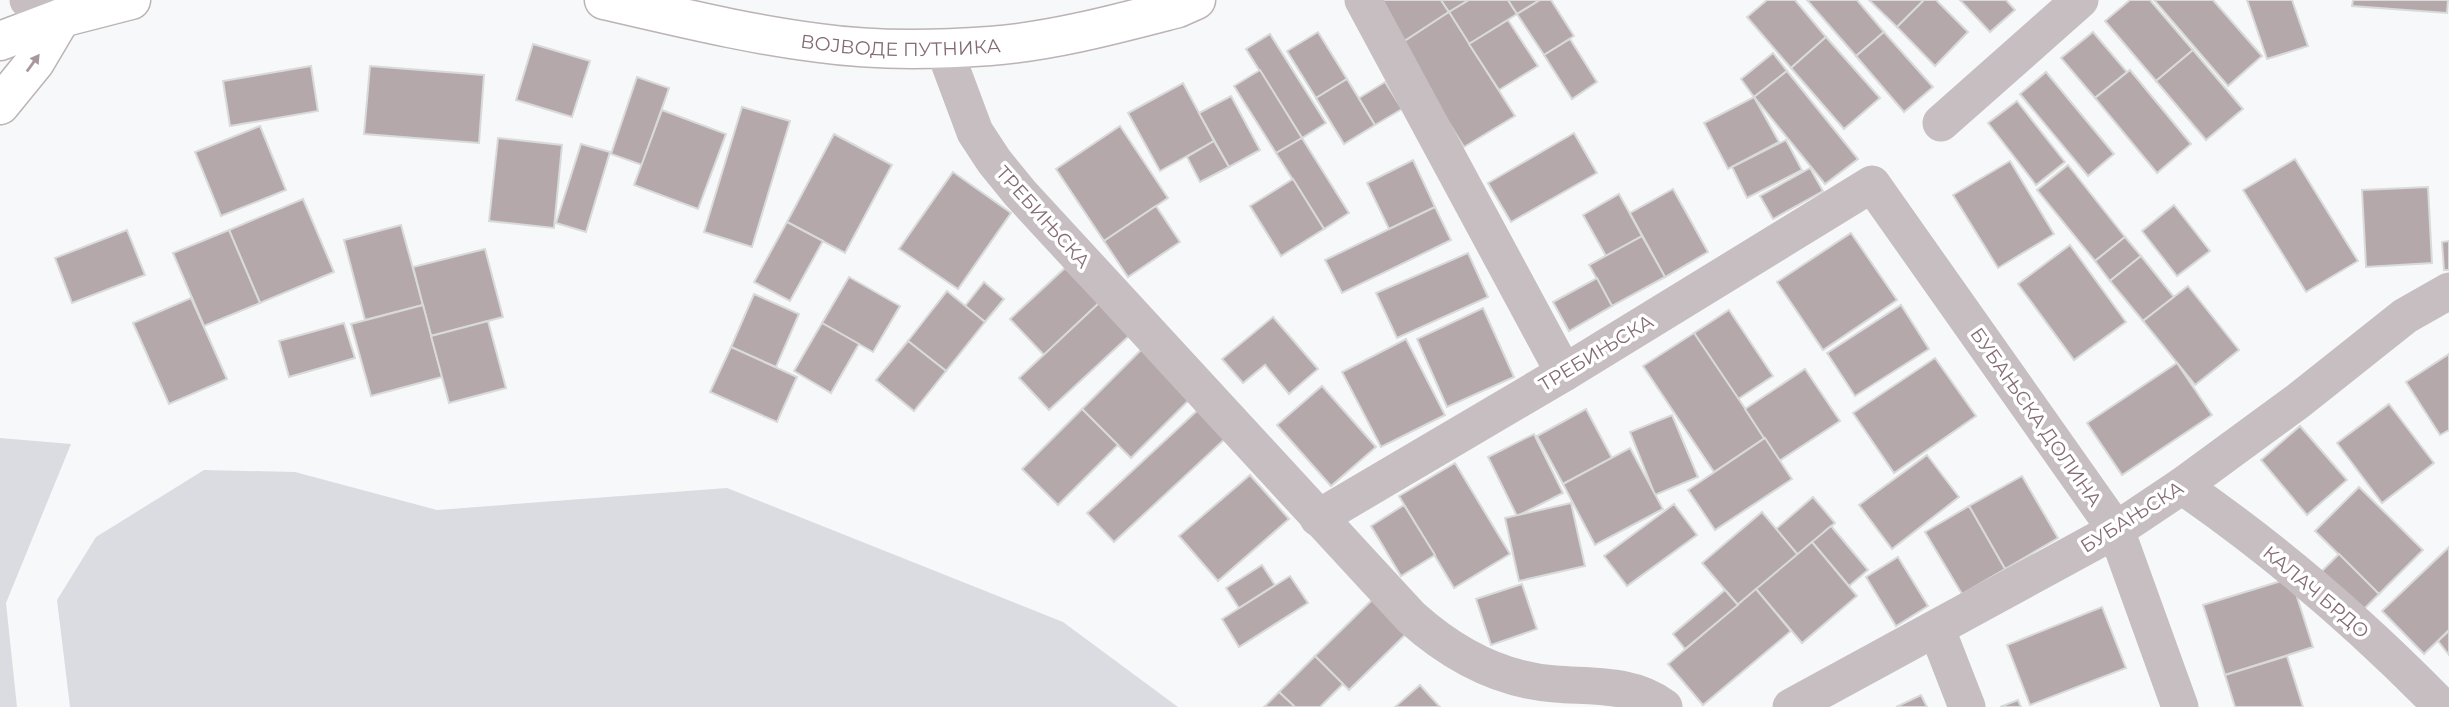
<svg xmlns="http://www.w3.org/2000/svg" width="2449" height="707" font-family="Montserrat,sans-serif">
<style>
.green{fill:#dbdce2}
.building{fill:#b5a8ab;stroke:#d9dada;stroke-width:2}
.lines{fill:none;stroke-linecap:round;stroke-linejoin:round}
.secondary-casing{stroke:#bcb3b5;stroke-width:41}
.street{stroke:#c6bec0;stroke-width:37}
.secondary{stroke:#fff;stroke-width:38}
.oneway{fill:#a9979c}
.labels{text-anchor:middle;dominant-baseline:central;stroke-width:7;stroke-linejoin:round;paint-order:stroke}
.street-label{font-size:19px;fill:#846b71;stroke:#fff}
</style>
<rect width="100%" height="100%" fill="#f7f8f9"/>
<g class="green">
<polygon points="0,438 71,444 6,603 17,707 0,707"/>
<polygon points="204,470 295,472 437,510 727,488 1063,622 1178,707 70,707 57,600 96,537"/>
</g>
<g class="building">
<polygon points="1372,0 1441,0 1449,12 1400,44"/>
<polygon points="1441,0 1469,0 1449,12"/>
<polygon points="1469,0 1508,0 1517,14 1469,44 1449,12"/>
<polygon points="1508,0 1540,0 1517,14"/>
<polygon points="1540,0 1551,0 1574,36 1544,55 1517,14"/>
<polygon points="1767,0 1795,0 1826,37 1791,68 1747,17"/>
<polygon points="1807,0 1857,0 1884,32 1856,56"/>
<polygon points="1869,0 1924,0 1897,27"/>
<polygon points="1924,0 1936,0 1968,32 1935,66 1897,27"/>
<polygon points="1960,0 2006,0 2015,10 1990,32"/>
<polygon points="2130,0 2150,0 2193,50 2156,81 2105,21"/>
<polygon points="2154,0 2213,0 2262,56 2228,86"/>
<polygon points="2247,0 2292,0 2308,46 2267,59"/>
<polygon points="2353,0 2448,0 2447,13 2352,6"/>
<polygon points="1449,12 1515,116 1464,147 1400,44"/>
<polygon points="1508,20 1538,66 1499,90 1469,44"/>
<polygon points="1318,32 1347,79 1316,98 1287,51"/>
<polygon points="1884,32 1933,87 1904,112 1856,56"/>
<polygon points="2093,32 2127,72 2095,98 2061,58"/>
<polygon points="1270,34 1326,123 1302,138 1246,49"/>
<polygon points="1826,37 1880,98 1844,129 1791,68"/>
<polygon points="1570,39 1597,82 1572,99 1544,55"/>
<polygon points="533,44 590,61 572,117 516,100"/>
<polygon points="2193,50 2243,109 2206,140 2156,81"/>
<polygon points="1773,53 1787,71 1754,97 1741,79"/>
<polygon points="311,66 318,111 230,126 223,81"/>
<polygon points="370,66 484,75 479,143 364,134"/>
<polygon points="1260,70 1302,138 1276,153 1234,86"/>
<polygon points="2130,70 2191,144 2157,173 2095,98"/>
<polygon points="1787,71 1858,159 1825,184 1754,97"/>
<polygon points="2046,72 2114,154 2088,176 2020,94"/>
<polygon points="637,77 669,88 642,165 611,154"/>
<polygon points="1347,79 1375,125 1344,144 1316,98"/>
<polygon points="1385,82 1402,109 1375,125 1359,98"/>
<polygon points="1183,83 1214,141 1160,171 1128,113"/>
<polygon points="1231,96 1260,150 1229,167 1199,113"/>
<polygon points="1754,97 1779,142 1728,169 1704,123"/>
<polygon points="2017,101 2065,162 2036,185 1988,123"/>
<polygon points="742,107 790,121 752,247 704,232"/>
<polygon points="662,110 726,134 698,209 634,185"/>
<polygon points="260,126 286,190 221,216 195,152"/>
<polygon points="1120,126 1168,198 1104,241 1056,169"/>
<polygon points="1574,133 1597,173 1511,222 1488,183"/>
<polygon points="834,134 892,165 845,253 787,222"/>
<polygon points="498,138 562,145 554,228 489,221"/>
<polygon points="1302,138 1349,213 1324,229 1276,153"/>
<polygon points="1786,140 1802,170 1747,198 1732,167"/>
<polygon points="1214,141 1229,167 1200,182 1187,157"/>
<polygon points="581,144 610,152 586,232 556,223"/>
<polygon points="2295,159 2358,261 2306,292 2243,190"/>
<polygon points="1413,160 1435,207 1389,229 1367,183"/>
<polygon points="2010,161 2054,234 1998,268 1953,195"/>
<polygon points="2068,165 2125,237 2095,261 2037,190"/>
<polygon points="1810,168 1823,191 1773,219 1760,196"/>
<polygon points="953,172 1011,213 958,289 899,249"/>
<polygon points="1293,179 1324,229 1281,256 1250,206"/>
<polygon points="2428,187 2432,263 2366,267 2362,190"/>
<polygon points="1673,189 1708,252 1665,277 1630,213"/>
<polygon points="1619,194 1642,236 1606,256 1583,215"/>
<polygon points="303,199 334,272 260,303 229,230"/>
<polygon points="2174,205 2210,251 2177,276 2142,231"/>
<polygon points="1156,206 1180,242 1128,277 1104,241"/>
<polygon points="1435,207 1451,240 1342,293 1325,260"/>
<polygon points="787,222 823,241 790,301 754,282"/>
<polygon points="401,225 423,305 365,320 344,240"/>
<polygon points="127,230 145,275 72,303 55,258"/>
<polygon points="229,230 260,303 204,326 173,253"/>
<polygon points="1851,233 1897,300 1823,350 1777,282"/>
<polygon points="1642,236 1665,277 1612,306 1589,265"/>
<polygon points="2125,237 2141,256 2110,281 2095,261"/>
<polygon points="2449,241 2449,270 2444,270 2442,242"/>
<polygon points="2070,245 2126,322 2074,360 2018,284"/>
<polygon points="485,249 503,317 431,336 413,267"/>
<polygon points="1468,253 1488,297 1397,338 1376,293"/>
<polygon points="2141,256 2174,297 2143,321 2110,281"/>
<polygon points="1065,268 1099,303 1044,355 1010,319"/>
<polygon points="849,277 900,306 873,352 822,323"/>
<polygon points="1597,278 1612,306 1569,331 1553,302"/>
<polygon points="984,282 1004,299 985,322 965,306"/>
<polygon points="2188,286 2239,350 2195,385 2143,321"/>
<polygon points="947,291 985,322 946,371 908,341"/>
<polygon points="754,294 799,314 776,367 731,347"/>
<polygon points="191,298 227,379 169,404 133,323"/>
<polygon points="1099,303 1129,336 1049,410 1019,378"/>
<polygon points="423,305 442,377 371,396 351,324"/>
<polygon points="1901,305 1929,349 1855,396 1827,353"/>
<polygon points="1483,308 1514,377 1447,407 1417,339"/>
<polygon points="1729,310 1773,376 1738,399 1694,333"/>
<polygon points="1273,317 1318,369 1289,394 1265,365 1243,383 1222,359"/>
<polygon points="488,321 506,388 449,403 431,336"/>
<polygon points="344,323 355,358 289,377 279,341"/>
<polygon points="822,323 859,344 831,393 794,371"/>
<polygon points="1694,333 1765,438 1714,472 1643,366"/>
<polygon points="1406,339 1445,415 1381,447 1342,372"/>
<polygon points="908,341 946,371 914,411 876,380"/>
<polygon points="731,347 797,377 777,422 710,392"/>
<polygon points="1143,348 1192,397 1131,458 1082,409"/>
<polygon points="2449,354 2449,430 2440,435 2406,382"/>
<polygon points="1935,358 1976,416 1894,473 1853,413"/>
<polygon points="2177,363 2212,415 2122,475 2087,423"/>
<polygon points="1805,369 1840,421 1779,461 1745,409"/>
<polygon points="1322,386 1376,447 1331,486 1277,425"/>
<polygon points="2389,404 2434,463 2382,503 2337,443"/>
<polygon points="1200,408 1227,437 1114,542 1087,513"/>
<polygon points="1082,409 1118,445 1058,505 1022,469"/>
<polygon points="1586,409 1612,458 1563,484 1537,436"/>
<polygon points="1672,415 1698,477 1655,495 1630,432"/>
<polygon points="2300,426 2347,480 2307,515 2261,460"/>
<polygon points="1534,434 1563,493 1517,516 1488,457"/>
<polygon points="1765,438 1792,479 1715,530 1688,490"/>
<polygon points="1630,448 1663,509 1595,545 1563,484"/>
<polygon points="1927,455 1959,497 1892,549 1859,505"/>
<polygon points="1455,463 1510,554 1454,588 1399,496"/>
<polygon points="1250,475 1289,519 1218,581 1179,536"/>
<polygon points="2022,476 2058,538 2005,569 1969,506"/>
<polygon points="2359,487 2423,550 2379,594 2315,531"/>
<polygon points="1813,497 1835,523 1798,555 1776,529"/>
<polygon points="1571,503 1585,566 1519,581 1505,518"/>
<polygon points="1674,504 1697,535 1627,586 1604,556"/>
<polygon points="1404,505 1435,555 1401,576 1371,526"/>
<polygon points="1969,506 2005,569 1962,594 1925,532"/>
<polygon points="1762,512 1798,555 1738,605 1702,563"/>
<polygon points="1831,526 1868,570 1849,586 1812,542"/>
<polygon points="1812,542 1857,596 1802,643 1756,589"/>
<polygon points="2449,547 2449,630 2424,654 2382,611"/>
<polygon points="2339,554 2379,594 2356,617 2316,577"/>
<polygon points="1898,557 1928,606 1896,626 1866,577"/>
<polygon points="1262,565 1275,585 1239,608 1226,588"/>
<polygon points="1290,576 1308,603 1239,647 1222,619"/>
<polygon points="2291,578 2313,647 2225,675 2203,605"/>
<polygon points="1522,584 1537,629 1491,645 1476,599"/>
<polygon points="1756,589 1791,631 1703,705 1668,664"/>
<polygon points="1725,590 1738,605 1685,649 1673,634"/>
<polygon points="1376,596 1410,630 1349,690 1315,656"/>
<polygon points="2102,607 2126,668 2030,705 2007,645"/>
<polygon points="2449,631 2449,655 2438,641"/>
<polygon points="1315,656 1343,684 1320,707 1295,707 1279,692"/>
<polygon points="2287,656 2303,707 2235,707 2225,675"/>
<polygon points="1420,685 1440,707 1395,707"/>
<polygon points="1279,692 1295,707 1264,707"/>
<polygon points="1921,695 1927,707 1896,707"/>
<polygon points="2018,700 2021,707 2000,707"/>
</g>
<g class="lines">
<defs>
<g id="secondary">
<path id="s1" d="M604,0c71,16 142,34 215,43 56,8 114,7 171,3 64,-5 126,-22 188,-38l18,-8"/>
<polyline points="0,41 61,18 131,0"/>
<polyline points="0,105 35,62 61,18"/>
</g>
</defs>
<use href="#secondary" class="secondary-casing"/>
<g class="street">
<polyline points="28,0 61,18"/>
<polyline points="1363,0 1564,373"/>
<path d="M944,49l31,83 19,29 26,32 391,424c40,36 89,63 144,67 37,3 77,-1 109,23"/>
<polyline points="1941,123 2080,0"/>
<path d="M2182,486c93,64 181,140 260,221"/>
<polyline points="1318,518 1564,373 1872,184 2116,530 2180,707"/>
<polyline points="1937,630 1967,707"/>
<polyline points="1791,707 2116,530 2182,486 2298,401 2405,316 2449,291"/>
</g>
<use href="#secondary" class="secondary"/>
</g>
<defs><path id="oneway-solid" d="M-6-.8H1V-3.2L6.5 0L1 3.2V.8H-6Z" transform="scale(1.75)"/></defs>
<use class="oneway" href="#oneway-solid" transform="translate(33 63) rotate(-54)"/>
<g class="labels">
<g class="street-label">
<text stroke="none"><textPath href="#s1" startOffset="301">ВОЈВОДЕ ПУТНИКА</textPath></text>
<text transform="translate(1043 217) rotate(48)">ТРЕБИЊСКА</text>
<text transform="translate(1596 353) rotate(-31)">ТРЕБИЊСКА</text>
<text transform="translate(2036 417) rotate(55)">БУБАЊСКА ДОЛИНА</text>
<text transform="translate(2132 517) rotate(-32)">БУБАЊСКА</text>
<text transform="translate(2316 592) rotate(40)">КАЛАЧ БРДО</text>
</g>
</g>
</svg>
